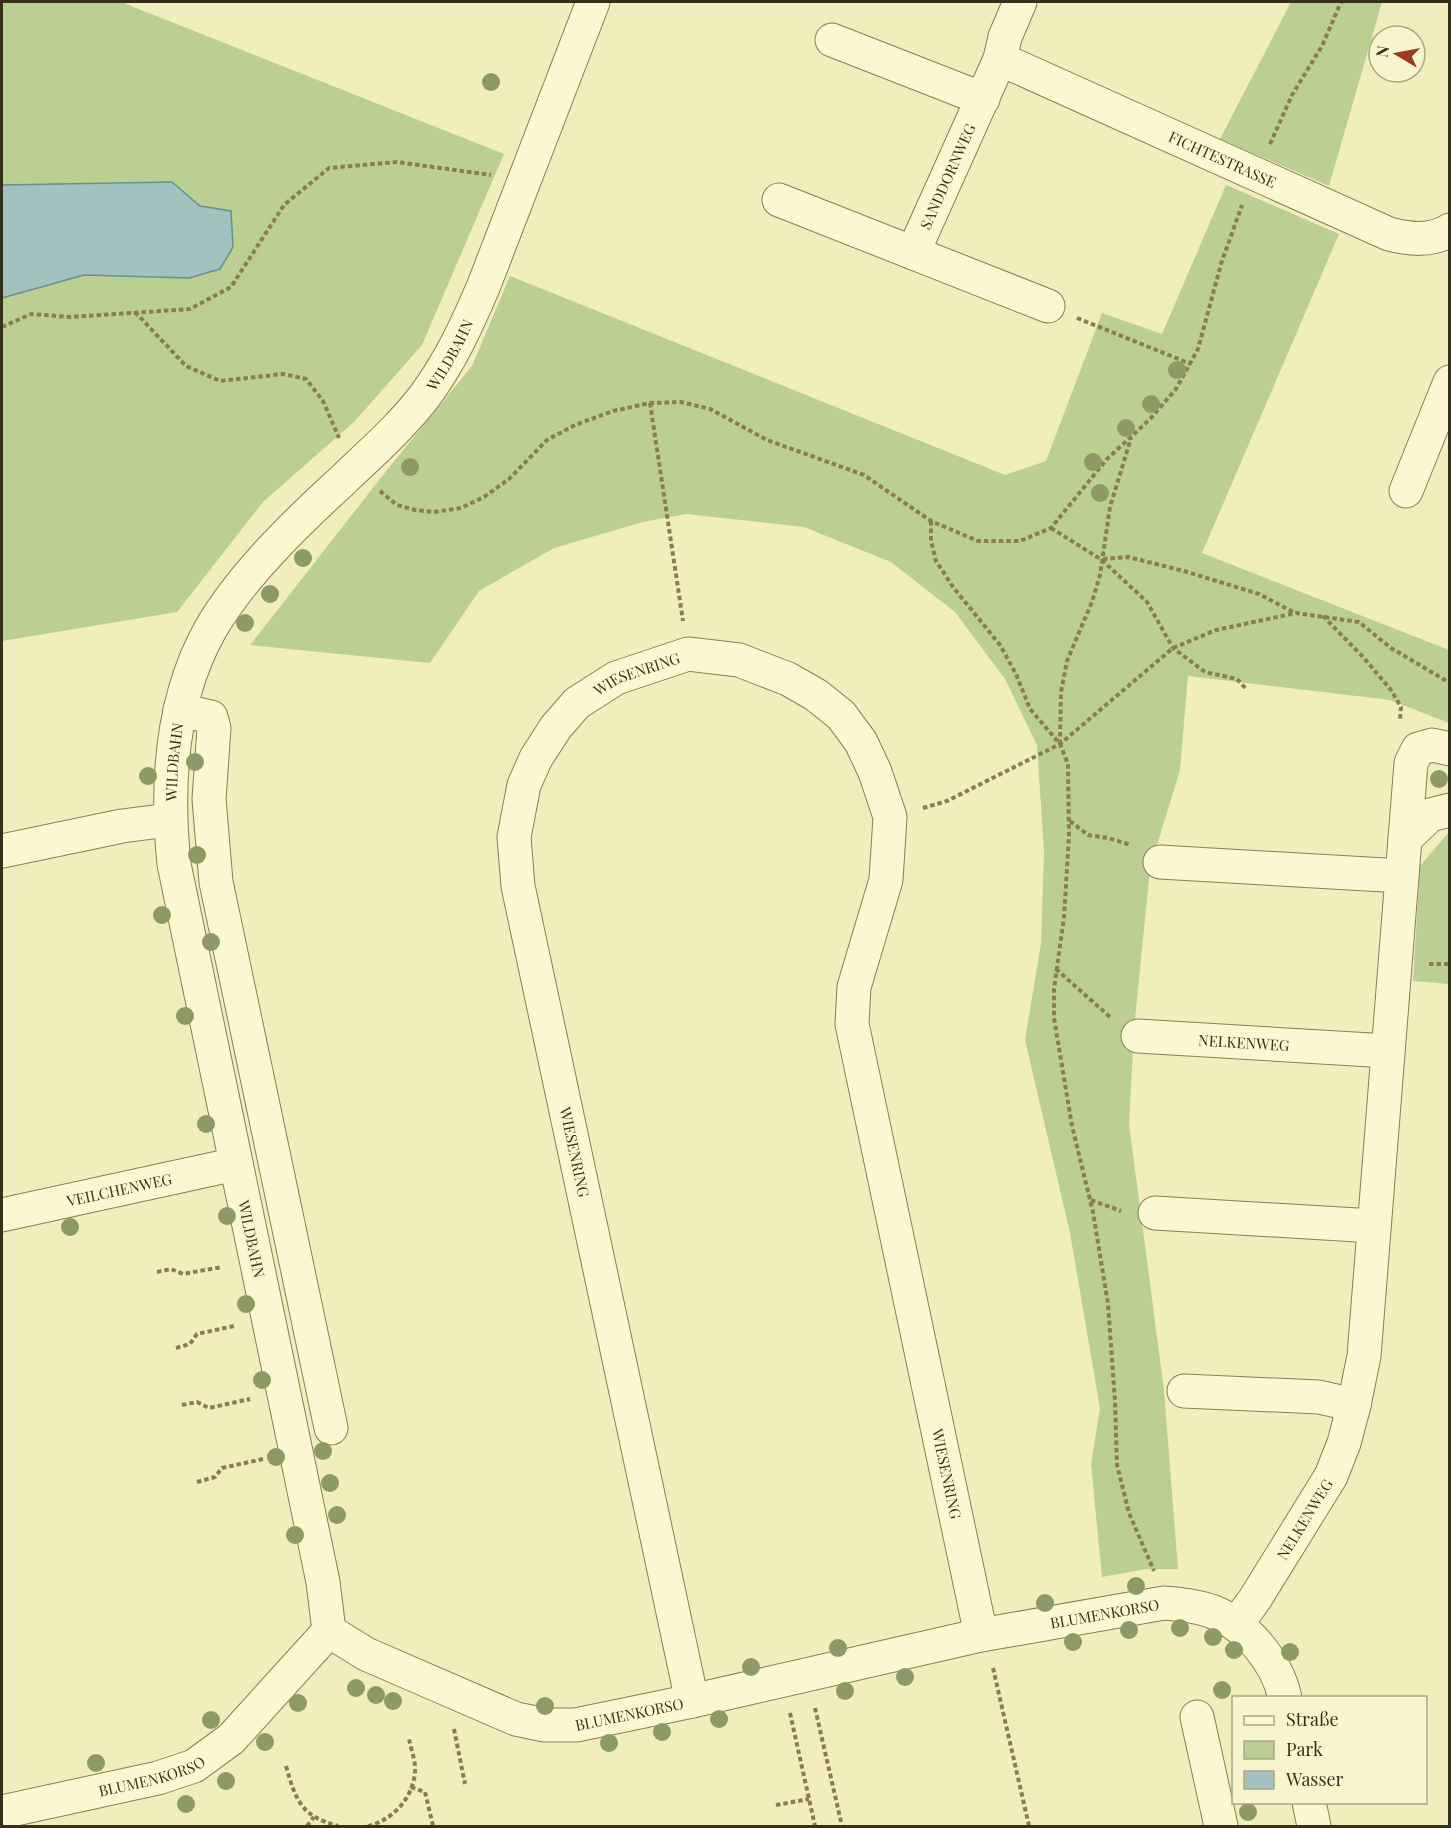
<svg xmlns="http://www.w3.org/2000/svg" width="1451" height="1828" font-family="'Playfair Display',serif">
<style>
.green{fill:#bacf91}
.water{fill:#a1c2bf;stroke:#68908f;stroke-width:1.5}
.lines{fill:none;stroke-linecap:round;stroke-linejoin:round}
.minor-casing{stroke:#8a7d55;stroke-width:35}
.path{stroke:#8a7d55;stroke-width:4;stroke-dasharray:4.5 3;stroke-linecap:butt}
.minor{stroke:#fbf8d1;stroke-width:33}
.tree{fill:#8d9a67}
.labels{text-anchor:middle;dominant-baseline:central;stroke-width:6;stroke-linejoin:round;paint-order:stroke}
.street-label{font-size:15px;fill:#382f1b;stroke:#f8f5cd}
</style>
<rect width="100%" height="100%" fill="#f1edbd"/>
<g class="green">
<polygon points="2,2 121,2 504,154 422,345 354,422 263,502 177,612 2,641 2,298 84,275 189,278 231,211 200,206 172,182 2,185"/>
<polygon points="1291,2 1382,2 1329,186 1220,139"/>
<polygon points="1226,185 1339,234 1202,553 1449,650 1449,723 1390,700 1188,676 1180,770 1150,868 1134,1030 1129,1124 1164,1390 1178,1569 1146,1569 1102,1577 1091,1464 1100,1408 1070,1233 1025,1040 1041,944 1044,850 1037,745 1005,679 955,612 891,562 804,527 686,514 643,522 554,548 479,591 430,663 250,645 387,470 472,366 510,276 1005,475 1046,461 1102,313 1162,334"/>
<polygon points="1449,832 1449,984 1413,981 1420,866"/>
</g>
<polygon class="water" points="172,182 200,206 231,211 233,247 220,269 189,278 84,275 2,298 2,185"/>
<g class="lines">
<defs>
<g id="minor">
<polyline points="832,40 983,99"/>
<path id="s1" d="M1000,59l389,175c20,5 42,8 61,-4"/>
<polyline points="779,200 1048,306"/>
<path id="s2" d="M913,253l87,-194 5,-22 15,-35"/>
<polyline points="1406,491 1450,382"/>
<polyline points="180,710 211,717 214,728 209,799 216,882 331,1428"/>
<polyline points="1405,839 1430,815 1450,810"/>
<polyline points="2,851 122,826 169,820"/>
<polyline points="1160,862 1402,876"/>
<path id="s3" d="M1138,1036l250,15"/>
<polyline points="1155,1213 1374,1226"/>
<path id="s4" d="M2,1215l234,-51"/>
<polyline points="1184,1391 1319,1397 1354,1405"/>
<path id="s5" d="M1236,1625l19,-26 76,-123 13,-33 10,-38 10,-49 47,-593 7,-14 14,-4 18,4"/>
<path id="s6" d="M329,1631l-6,-49 -149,-718c-8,-78 -3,-164 36,-234 31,-54 86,-107 132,-149 28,-27 58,-53 82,-84 26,-35 43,-72 60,-112l109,-283"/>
<path id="s7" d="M329,1631l37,23 150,65 29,6h31l116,-24 289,-66 183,-32c16,1 32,3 47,8 35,13 66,50 74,87"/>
<path id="s8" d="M692,1701l-174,-815 -4,-49 10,-52 12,-27 20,-31 21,-24 39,-25 72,-24 51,6 49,19 28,16 25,20 20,27 14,30 15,45 -4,63 -32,107 -2,37 129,611"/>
<polyline points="1197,1717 1221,1826"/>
<polyline points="1309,1802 1314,1826"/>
<path id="s9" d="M2,1812l156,-34 36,-12 37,-27 98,-108"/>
</g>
</defs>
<use href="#minor" class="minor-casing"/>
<g class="path">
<polyline points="1270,144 1292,95 1322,46 1341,2"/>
<polyline points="135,312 186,366 220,381 283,374 306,379 323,401 339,438"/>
<polyline points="1077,318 1191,364"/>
<polyline points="2,327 31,314 70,317 190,309 231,287 284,205 329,168 397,162 491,175"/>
<polyline points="650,403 683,621"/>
<polyline points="380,491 397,505 415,510 434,512 461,508 484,497 509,479 547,440 575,425 613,411 650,403 681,402 710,409 767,440 864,475 931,521 978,541 1020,541 1051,528 1107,459 1150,419 1176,389 1198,349 1221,264 1242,205"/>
<polyline points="931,521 931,541 936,561 953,587 1000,645 1016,674 1030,709 1060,744 1068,764 1069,836 1064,917 1054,989 1054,1018 1072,1126 1093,1212 1108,1304 1115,1401 1117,1465 1129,1513 1154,1571"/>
<polyline points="1051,528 1102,560 1147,602 1173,648 1205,672 1237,679 1247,690"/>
<polyline points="1103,559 1128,557 1184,571 1259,594 1295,613"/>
<polyline points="1323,616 1364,658 1391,690 1401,707 1400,719"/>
<polyline points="1060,744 1061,692 1067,661 1092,602 1100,575 1110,507 1131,438"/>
<polyline points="923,808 947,801 1060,744 1173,648 1216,630 1296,613 1359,622 1391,648 1450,683"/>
<polyline points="1070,821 1088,835 1108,838 1131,845"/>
<polyline points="1429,964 1450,964"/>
<polyline points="1056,969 1110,1017"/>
<polyline points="1091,1200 1121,1211"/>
<polyline points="157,1272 171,1269 183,1274 222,1267"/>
<polyline points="176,1348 190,1344 197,1334 234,1326"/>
<polyline points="182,1405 197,1402 209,1408 250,1399"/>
<polyline points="197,1482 215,1477 222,1468 263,1459"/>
<polyline points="993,1668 1029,1826"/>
<polyline points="815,1708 842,1826"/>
<polyline points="790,1713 815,1826"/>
<polyline points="454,1729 465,1784"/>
<path d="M286,1766c10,35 15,50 52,60"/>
<polyline points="411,1787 425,1792 433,1826"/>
<polyline points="776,1805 809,1799"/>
<polyline points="307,1826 314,1817"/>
<path d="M368,1826c25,-6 45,-28 47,-54 1,-10 -4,-23 -6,-33"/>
</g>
<use href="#minor" class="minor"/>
</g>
<g class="tree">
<circle cx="491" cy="82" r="9"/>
<circle cx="1177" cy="370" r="9"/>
<circle cx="1151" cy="404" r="9"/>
<circle cx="1126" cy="428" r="9"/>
<circle cx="1093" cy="462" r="9"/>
<circle cx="410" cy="467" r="9"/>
<circle cx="1100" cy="493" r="9"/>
<circle cx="303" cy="558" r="9"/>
<circle cx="270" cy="594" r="9"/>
<circle cx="245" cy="623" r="9"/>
<circle cx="195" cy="762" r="9"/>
<circle cx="148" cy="776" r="9"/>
<circle cx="1439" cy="779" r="9"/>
<circle cx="197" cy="855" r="9"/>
<circle cx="162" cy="915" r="9"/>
<circle cx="211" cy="942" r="9"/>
<circle cx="185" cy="1016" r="9"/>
<circle cx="206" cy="1124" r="9"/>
<circle cx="227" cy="1216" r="9"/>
<circle cx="70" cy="1227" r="9"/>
<circle cx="246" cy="1304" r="9"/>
<circle cx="262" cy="1380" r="9"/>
<circle cx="323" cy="1451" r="9"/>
<circle cx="276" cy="1457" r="9"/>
<circle cx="330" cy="1483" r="9"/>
<circle cx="337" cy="1515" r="9"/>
<circle cx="295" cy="1535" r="9"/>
<circle cx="1136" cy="1586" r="9"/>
<circle cx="1045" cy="1603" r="9"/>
<circle cx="1180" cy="1628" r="9"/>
<circle cx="1129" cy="1630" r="9"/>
<circle cx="1213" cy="1637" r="9"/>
<circle cx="1073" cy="1642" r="9"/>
<circle cx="838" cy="1648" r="9"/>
<circle cx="1234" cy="1650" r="9"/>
<circle cx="1290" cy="1652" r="9"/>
<circle cx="751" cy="1667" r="9"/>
<circle cx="905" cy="1677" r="9"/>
<circle cx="356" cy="1688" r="9"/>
<circle cx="1222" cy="1690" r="9"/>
<circle cx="845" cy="1691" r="9"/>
<circle cx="376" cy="1695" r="9"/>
<circle cx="393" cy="1701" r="9"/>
<circle cx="298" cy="1703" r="9"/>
<circle cx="545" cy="1706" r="9"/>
<circle cx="719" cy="1719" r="9"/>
<circle cx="211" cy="1720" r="9"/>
<circle cx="662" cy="1732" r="9"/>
<circle cx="265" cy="1742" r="9"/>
<circle cx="609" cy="1743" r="9"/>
<circle cx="96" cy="1763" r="9"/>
<circle cx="226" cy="1781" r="9"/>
<circle cx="186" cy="1804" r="9"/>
<circle cx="1248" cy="1812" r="9"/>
</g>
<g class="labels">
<g class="street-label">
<text stroke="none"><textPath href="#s1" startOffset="244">FICHTESTRASSE</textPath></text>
<text stroke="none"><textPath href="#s2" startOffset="84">SANDDORNWEG</textPath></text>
<text stroke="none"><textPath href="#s6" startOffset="1390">WILDBAHN</textPath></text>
<text stroke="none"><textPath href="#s8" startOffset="1101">WIESENRING</textPath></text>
<text stroke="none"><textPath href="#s6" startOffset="885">WILDBAHN</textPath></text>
<text stroke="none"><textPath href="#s3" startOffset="106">NELKENWEG</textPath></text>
<text transform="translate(575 1152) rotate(78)">WIESENRING</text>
<text stroke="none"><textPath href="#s4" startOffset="120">VEILCHENWEG</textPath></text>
<text transform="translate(252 1239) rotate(78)">WILDBAHN</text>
<text stroke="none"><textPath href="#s8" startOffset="2110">WIESENRING</textPath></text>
<text stroke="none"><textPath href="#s5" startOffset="126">NELKENWEG</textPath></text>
<text stroke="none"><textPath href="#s7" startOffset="808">BLUMENKORSO</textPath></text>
<text stroke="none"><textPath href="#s7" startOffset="322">BLUMENKORSO</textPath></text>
<text stroke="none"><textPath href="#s9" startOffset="154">BLUMENKORSO</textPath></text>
</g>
</g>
<rect width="1451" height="1828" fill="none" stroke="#382f1b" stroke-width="6"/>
<rect x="1232" y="1696" width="195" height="108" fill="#f8f5cd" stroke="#aba686" stroke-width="1.5"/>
<rect x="1244" y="1716" width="30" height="9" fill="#fbf8d1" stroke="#aba686" stroke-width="1.5"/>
<text x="1286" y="1726" font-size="18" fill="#382f1b">Straße</text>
<rect x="1244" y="1741" width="30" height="18" fill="#bacf91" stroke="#aba686" stroke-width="1.5"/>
<text x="1286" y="1756" font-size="18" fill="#382f1b">Park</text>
<rect x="1244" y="1771" width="30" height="18" fill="#a1c2bf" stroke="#aba686" stroke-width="1.5"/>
<text x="1286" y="1786" font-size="18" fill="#382f1b">Wasser</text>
<g transform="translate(1397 54) rotate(280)"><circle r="28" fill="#f8f5cd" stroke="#aba686" stroke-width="1.5"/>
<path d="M0-4.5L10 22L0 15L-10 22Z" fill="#9d3b21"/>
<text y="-9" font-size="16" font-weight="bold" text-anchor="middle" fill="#382f1b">N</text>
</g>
</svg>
